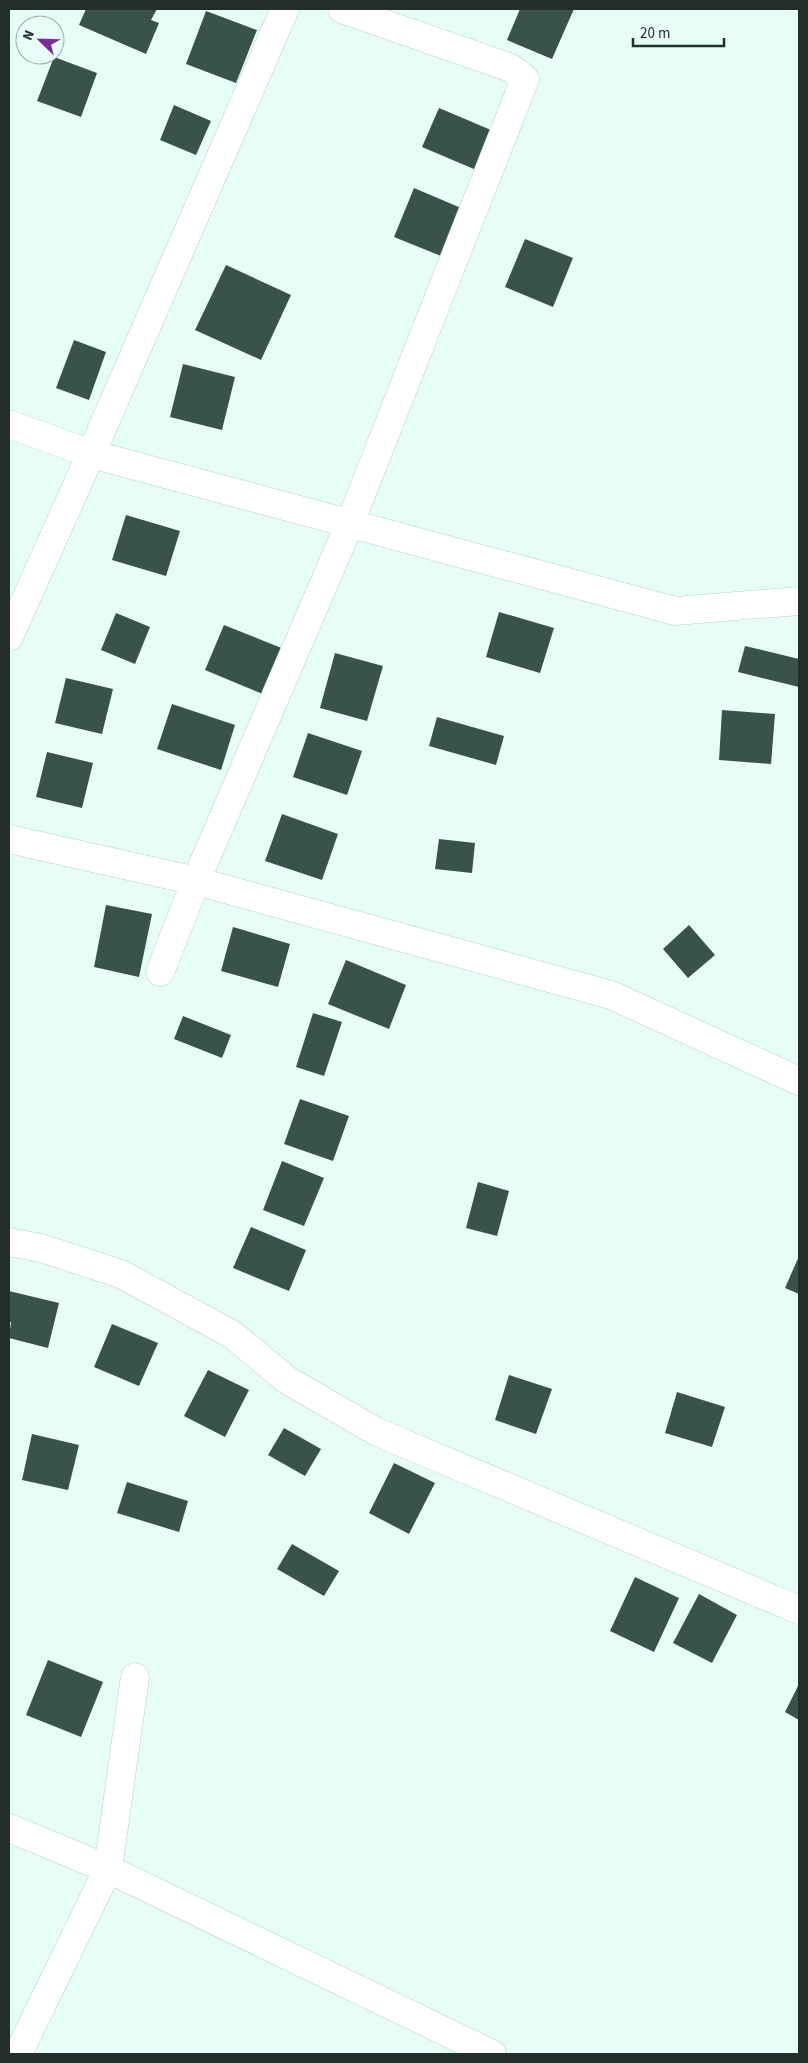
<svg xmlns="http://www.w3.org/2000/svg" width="808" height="2063" font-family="'Source Sans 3',sans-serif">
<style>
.building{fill:#39524c}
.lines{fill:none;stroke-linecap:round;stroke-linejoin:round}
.minor-casing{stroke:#b3d0c9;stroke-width:29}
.tertiary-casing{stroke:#b3d0c9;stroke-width:29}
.minor{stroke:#fff;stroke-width:28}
.tertiary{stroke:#fff;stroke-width:28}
</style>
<rect width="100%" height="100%" fill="#e7fef8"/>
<g class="building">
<polygon points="86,9 157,9 151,20 159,23 146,54 79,25"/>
<polygon points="520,9 574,9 552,59 507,40"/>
<polygon points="206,11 257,30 236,83 186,64"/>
<polygon points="54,57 97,73 81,117 37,101"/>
<polygon points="174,105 211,121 196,155 160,140"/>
<polygon points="439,108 498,133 481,172 422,147"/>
<polygon points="414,188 461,208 441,256 394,237"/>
<polygon points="525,239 573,258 553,307 505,287"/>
<polygon points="226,265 291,295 261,360 195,330"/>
<polygon points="74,340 106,352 89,400 56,388"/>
<polygon points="183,364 235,377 222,430 170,417"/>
<polygon points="126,515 180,531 166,576 112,560"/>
<polygon points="499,612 554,628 540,673 486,657"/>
<polygon points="116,613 150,627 135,664 101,650"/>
<polygon points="224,625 284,649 265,695 205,670"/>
<polygon points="745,646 799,659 799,687 738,672"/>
<polygon points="335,653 383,666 367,721 320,708"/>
<polygon points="66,678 113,689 102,734 55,723"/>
<polygon points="172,704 235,725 221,770 157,749"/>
<polygon points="722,710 775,714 771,764 719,760"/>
<polygon points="437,717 504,736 496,765 429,746"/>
<polygon points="308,733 362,751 347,795 293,777"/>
<polygon points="47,752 93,763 82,808 36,797"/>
<polygon points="282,814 338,834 322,880 265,861"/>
<polygon points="439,839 475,843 472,873 435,869"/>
<polygon points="106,905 152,914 139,977 94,967"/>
<polygon points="689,925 715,955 688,978 663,949"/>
<polygon points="233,927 290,944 278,987 221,971"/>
<polygon points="346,960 406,985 389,1029 328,1004"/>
<polygon points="313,1013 342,1022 324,1076 296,1067"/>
<polygon points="183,1016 231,1035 222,1058 174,1039"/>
<polygon points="300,1099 349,1116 333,1161 284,1144"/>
<polygon points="282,1161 324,1178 304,1226 263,1210"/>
<polygon points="478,1182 509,1191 497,1236 466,1228"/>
<polygon points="251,1227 306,1250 289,1291 233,1268"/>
<polygon points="799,1256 799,1294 785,1288"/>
<polygon points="9,1291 59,1303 48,1348 9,1338 11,1322 9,1322"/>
<polygon points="112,1324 158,1343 139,1386 94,1367"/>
<polygon points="208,1370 249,1390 225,1437 184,1416"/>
<polygon points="509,1375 552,1389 536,1434 495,1420"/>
<polygon points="677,1392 725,1407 712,1447 665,1433"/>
<polygon points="284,1428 321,1449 305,1476 268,1455"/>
<polygon points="32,1434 79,1445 68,1490 22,1480"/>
<polygon points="394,1463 435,1483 409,1534 369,1513"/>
<polygon points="127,1482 188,1501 179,1532 117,1513"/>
<polygon points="292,1544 339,1571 324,1596 277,1569"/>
<polygon points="635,1577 679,1598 654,1652 610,1631"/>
<polygon points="699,1594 737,1615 712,1663 673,1643"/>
<polygon points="48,1660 103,1682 81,1737 26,1715"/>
<polygon points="799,1684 799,1720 785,1712"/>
</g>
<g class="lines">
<defs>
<g id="minor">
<polyline points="9,424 91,454 675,611 799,601"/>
<polyline points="9,637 91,454 285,9"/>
<polyline points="9,839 196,881 611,995 799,1081"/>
<polyline points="160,972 196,881 350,523 525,79 511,68 342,9"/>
<polyline points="9,1828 108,1869 492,2054"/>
<polyline points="18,2054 108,1869 135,1677"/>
</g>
<polyline id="tertiary" points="9,1242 41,1248 121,1274 233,1335 287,1380 377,1432 799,1610"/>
</defs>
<use href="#minor" class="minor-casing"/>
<use href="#tertiary" class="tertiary-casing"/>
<use href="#minor" class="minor"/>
<use href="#tertiary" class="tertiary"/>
</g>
<rect width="808" height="2063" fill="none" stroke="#232e2c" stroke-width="20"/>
<g transform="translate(40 40) rotate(293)"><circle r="24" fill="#e7fef8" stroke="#99aba6"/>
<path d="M0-4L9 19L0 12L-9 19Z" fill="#7a2c9d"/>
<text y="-8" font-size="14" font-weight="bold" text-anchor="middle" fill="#232e2c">N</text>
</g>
<path d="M633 38v8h91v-8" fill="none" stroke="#232e2c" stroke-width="2.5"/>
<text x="640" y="38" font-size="15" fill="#232e2c" stroke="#e7fef8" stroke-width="4" paint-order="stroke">20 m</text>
</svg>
